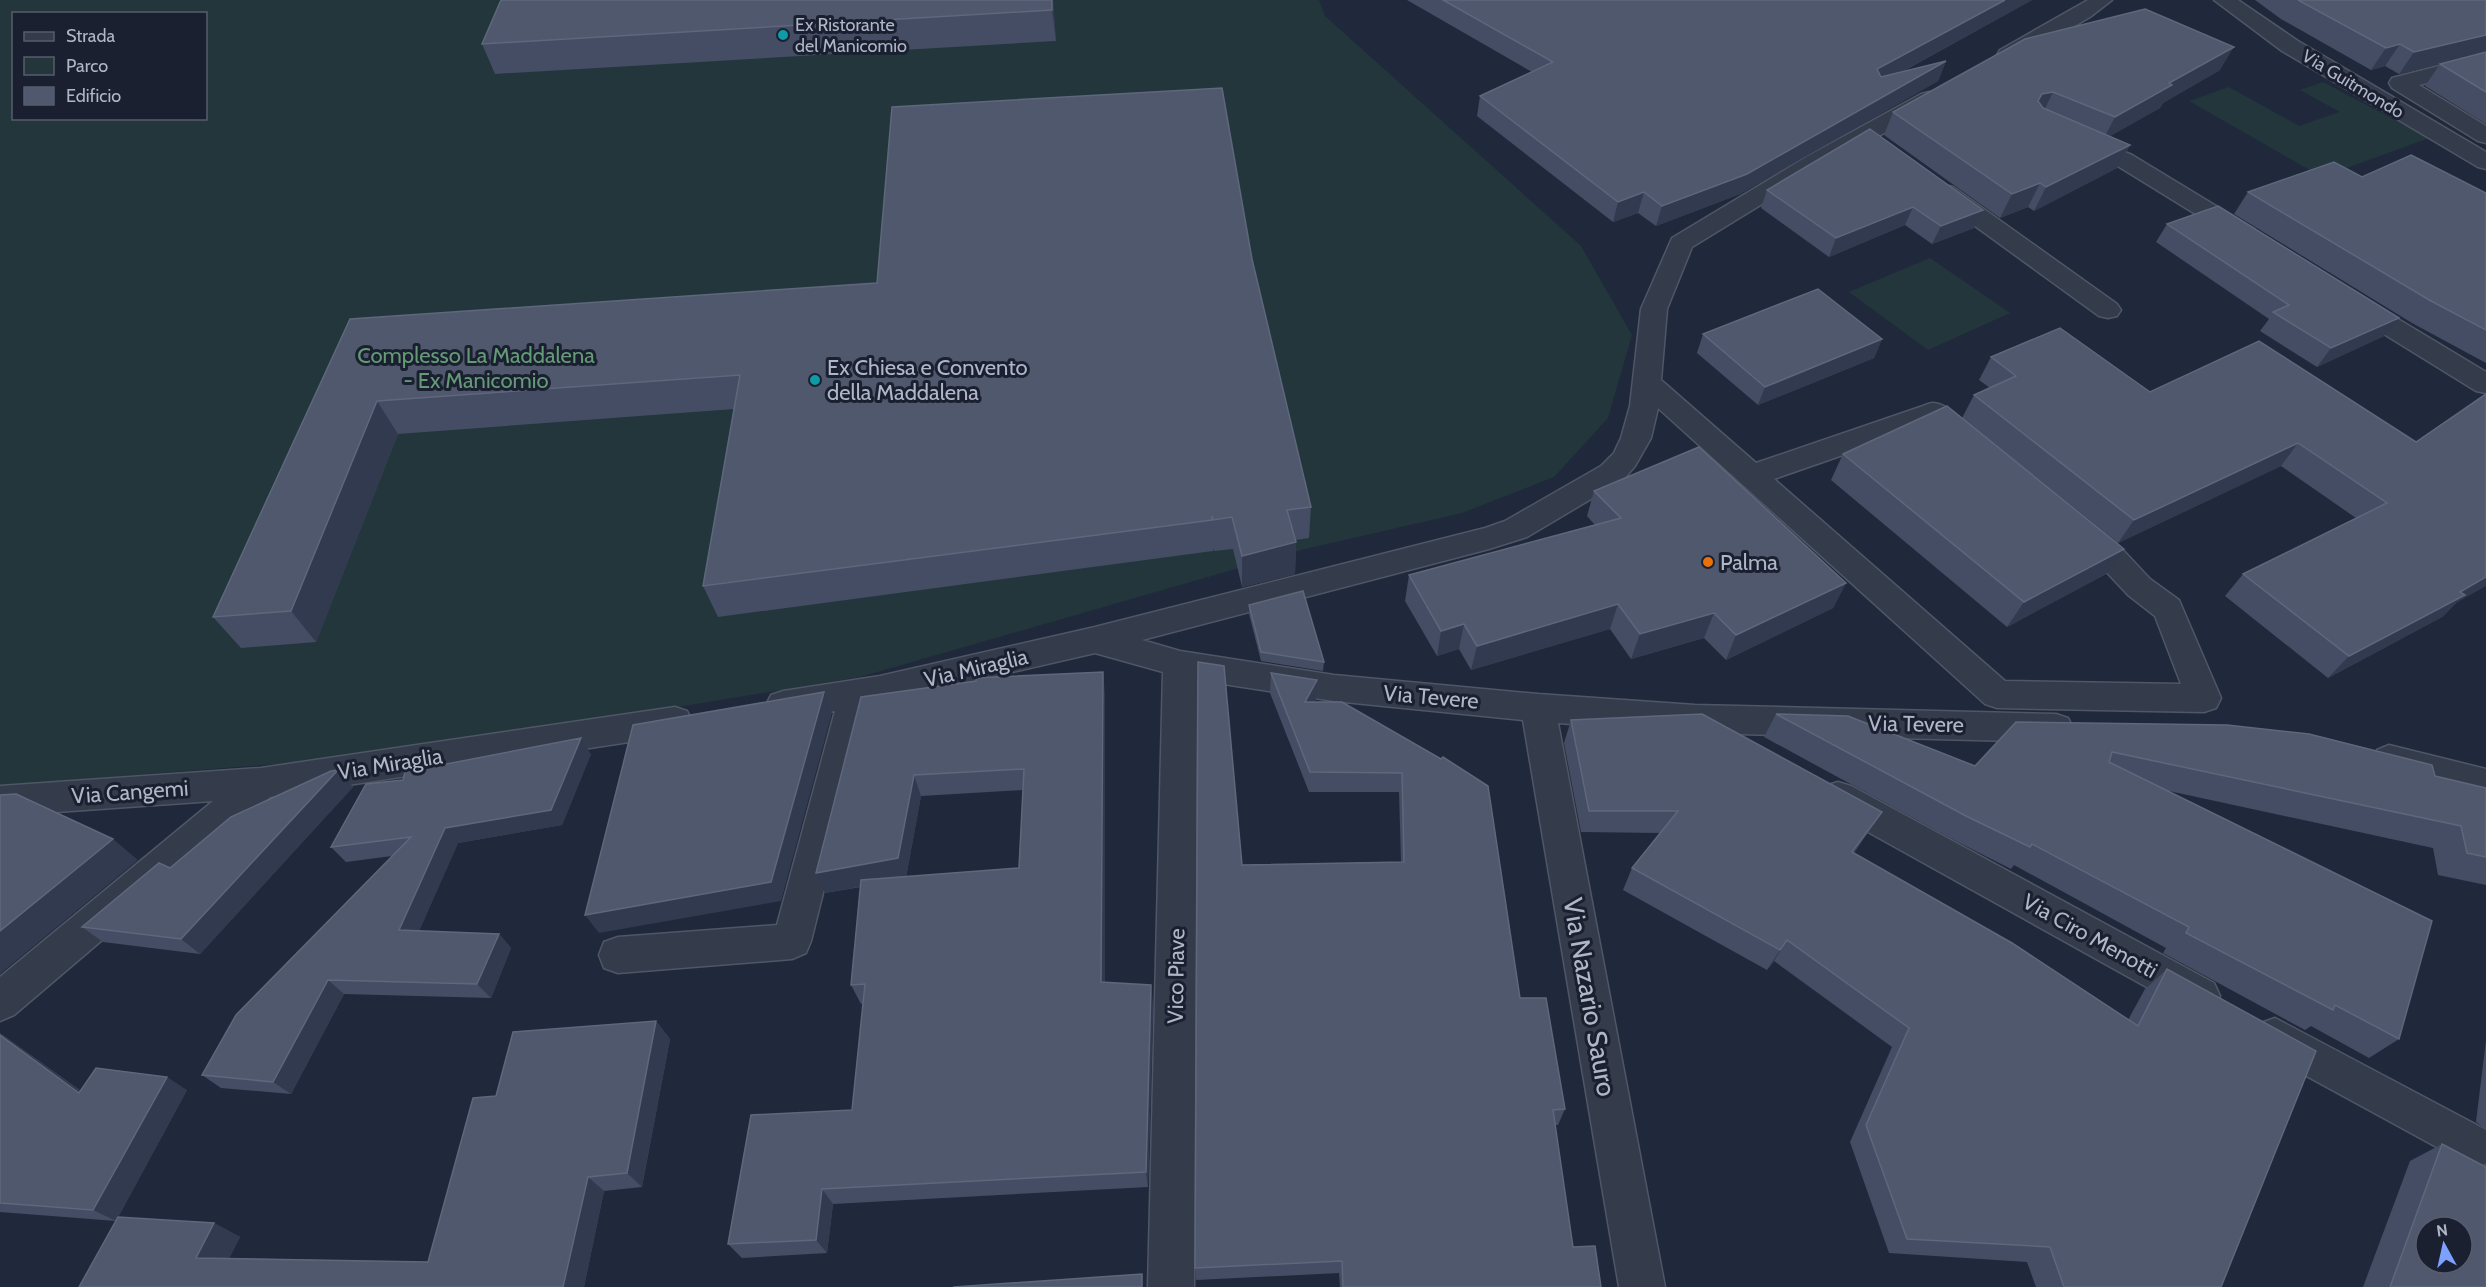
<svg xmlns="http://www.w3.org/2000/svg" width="2486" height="1287" font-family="Cabin,sans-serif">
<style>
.green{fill:#22363c;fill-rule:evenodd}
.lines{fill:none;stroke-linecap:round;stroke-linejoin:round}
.minor-casing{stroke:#4f5666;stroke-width:3}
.minor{fill:#343b4b;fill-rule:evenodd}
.wall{fill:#444d64;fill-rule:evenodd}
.shaded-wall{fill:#313a4f}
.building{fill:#50586e;stroke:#5e677c;stroke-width:1.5;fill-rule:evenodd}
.culture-dot{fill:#0f9aa8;stroke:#1a2030;stroke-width:2}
.food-dot{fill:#e8710a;stroke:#1a2030;stroke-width:2}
.labels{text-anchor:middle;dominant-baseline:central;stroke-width:6;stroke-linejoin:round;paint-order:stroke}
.far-poi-label{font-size:18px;fill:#afb6c8;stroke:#1a2030;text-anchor:start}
.far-street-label{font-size:18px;fill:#afb6c8;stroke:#1a2030}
.park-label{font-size:22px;fill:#659a77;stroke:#1a2030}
.poi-label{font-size:22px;fill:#afb6c8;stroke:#1a2030;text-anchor:start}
.street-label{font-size:22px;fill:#afb6c8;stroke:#1a2030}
.near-street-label{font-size:27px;fill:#afb6c8;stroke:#1a2030}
</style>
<rect width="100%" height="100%" fill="#20293b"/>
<g class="green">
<path d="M0,0h1319l6,16 256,230 51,89 -24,83 -54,59 -92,36 -157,36 -445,128 -322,53 -212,30 -326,26zM14,14h192v104h-192z"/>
<polygon points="2323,82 2429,138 2322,177 2189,101 2229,87 2299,126 2340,112 2300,90"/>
<polygon points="1930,258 2010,313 1928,350 1849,292"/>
</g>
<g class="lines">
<defs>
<g id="minor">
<polygon points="2088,0 2112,0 2090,17 2016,60 2008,62 2000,60 1997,55 2000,50"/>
<polygon points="2214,0 2238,0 2298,41 2486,152 2486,169 2478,167 2282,51"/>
<polygon points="2486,54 2486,68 2419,85 2486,126 2486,143 2478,141 2392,88 2389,83 2392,78"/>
<path d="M1929,92l8,2 3,5 -3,5 -113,62 -132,81 -25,62 -6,71 95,83 167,-57c3,-1 6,-3 10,-3 14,0 34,20 40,31l-4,7c-18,5 -27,-5 -40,-16l-155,54 231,202 176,3 -26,-68 -27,-21 -29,-31 -29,-24 -4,-8 4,-8 11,-3 11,3 29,24 29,31 29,21 42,98 -5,10 -12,4 -207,-4 -12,-4 -327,-296 -7,30 -16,28 -12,14 -96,57 -38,12 -347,91 38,11 154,24 204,19 157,11 361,9 12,4 5,10 -5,10 -12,4 -361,-9 -137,-10 107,564h-46l-96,-567 -189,-19 -137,-21 -3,607h-46l15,-615 -68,-19 -225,52 -59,236 -5,12 -14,6 -174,14 -14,-5 -5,-13 5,-13 14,-5 159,-12 58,-214 -52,8 -12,-4 -5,-10 5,-10 12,-4 97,-15 215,-49 390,-99 20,-7 96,-55 13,-13 7,-15 9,-32 11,-97 31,-71 136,-82 113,-62z"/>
<polygon points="2082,134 2132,155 2254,229 2258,234 2254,239 2245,242 2236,239 2116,165 2074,146 2070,141 2074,136"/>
<polygon points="1944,185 1953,187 2117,304 2121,310 2117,316 2108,318 2099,316 1935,197 1932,192 1935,187"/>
<polygon points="2354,296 2363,298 2486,372 2486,393 2476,391 2345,310 2341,304 2345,298"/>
<polygon points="675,707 687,711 692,721 687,731 675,735 270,797 14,1015 0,1021 0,977 213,801 0,816 0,786 261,768"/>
<polygon points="2389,745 2486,769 2486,799 2377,770 2371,760 2377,750"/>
<polygon points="1838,782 1851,786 2214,983 2220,996 2214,1009 2200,1015 2186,1009 1825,808 1820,797 1825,786"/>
<polygon points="2275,1018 2486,1130 2486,1174 2261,1051 2255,1037 2261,1023"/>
</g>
</defs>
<use href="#minor" class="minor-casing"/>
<use href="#minor" class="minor"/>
</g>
<g class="wall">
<polygon points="1053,0 1056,41 495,74 482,44"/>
<polygon points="1407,0 2032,0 1900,73 1946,61 1938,81 1740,194 1656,226 1638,213 1613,222 1477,116 1480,96 1532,72"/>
<polygon points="2255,0 2486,0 2486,124 2425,86 2440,64 2453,61 2399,74 2385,66 2371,70 2281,19"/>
<polygon points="2220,70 2163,103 2160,108 2110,136 2130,145 2117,168 2034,211 2028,207 2000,218 1884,135 1893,112"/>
<polygon points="1870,129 1974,228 1932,244 1905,225 1829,257 1761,208 1767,190"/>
<polygon points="2362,177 2486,193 2486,363 2412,323 2234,214 2248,192"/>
<polygon points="2167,224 2384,336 2317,367 2260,331 2269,319 2156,242"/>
<polygon points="1252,259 1311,507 1309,538 1296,540 1295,574 1242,587 1233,549 1214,551 1213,548 1213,551 718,617 703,586 734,409 398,434 316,642 241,648 213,617 350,319"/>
<polygon points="1703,334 1882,339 1874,358 1758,405 1697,353"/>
<polygon points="1991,357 2150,392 2416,442 2456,603 2442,617 2328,678 2225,596 2243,574 2356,518 2281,466 2118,543 1997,446 2106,574 2007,627 1831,480 1843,454 1962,418 1974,395 1990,388 1979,380"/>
<polygon points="1594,491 1846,583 1833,608 1726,660 1704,638 1631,659 1610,629 1471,670 1459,649 1437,656 1405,601 1409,575 1595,525 1587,516"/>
<polygon points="1249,605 1324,662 1323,671 1261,661 1249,614"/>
<polygon points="1271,673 1317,680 1315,702 1441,759 1520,998 1565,1109 1558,1125 1555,1125 1573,1247 1601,1287 1340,1287 1339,1273 1196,1280 1195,1268 1242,865 1401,862 1399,792 1309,792 1270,693"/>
<path d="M1105,694v288l48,21 -5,184 -315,17 -6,49 -85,5 -14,-14 124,-134 11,-107 -2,1 -10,-19 10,-98 -36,6 36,-196zM1023,790l-4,78 -113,9 15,-81z"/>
<polygon points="1776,714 1975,766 2016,722 2435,776 2486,788 2486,885 2438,875 2433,848 2169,791 2399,1039 2369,1058 2311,1026 2305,1030 2163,953 2166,948 2014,865 2011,869 1950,838 1764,737"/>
<polygon points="1571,720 1882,812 1854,853 2128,1020 2145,989 2167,969 2221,1287 2036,1287 2027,1262 1889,1253 1850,1142 1892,1047 1774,961 1767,970 1623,890 1632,868 1660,833 1581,832 1564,743"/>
<polygon points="591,754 562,825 458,843 419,931 499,934 511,948 491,998 344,994 291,1094 221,1088 202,1075 392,856 346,862 331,847 403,780"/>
<polygon points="338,770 353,787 200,954 103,942 82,927"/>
<polygon points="656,1021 670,1039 642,1187 604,1191 584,1287 79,1287 214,1223 240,1237 229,1258 428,1262 496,1096"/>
<polygon points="0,1033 81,1091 187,1090 116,1221 0,1212"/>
<polygon points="2486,1040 2486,1129 2476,1122"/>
<polygon points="2442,1144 2482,1165 2486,1163 2486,1287 2363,1287 2410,1161"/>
</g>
<g class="shaded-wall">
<polygon points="1052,0 1053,0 1056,41 1052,10"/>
<polygon points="2005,0 2032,0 1870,89 1877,69"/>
<polygon points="2486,35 2486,53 2399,74 2414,52"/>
<polygon points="2400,44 2385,66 2371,70 2386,48"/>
<polygon points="2234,47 2220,70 2163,103 2160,108 2103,140 2115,117 2169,83"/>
<polygon points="1946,61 1938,81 1740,194 1656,226 1662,206"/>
<polygon points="2053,92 2042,115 2038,101 2042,94"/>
<polygon points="2130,145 2117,168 2034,211 2046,187"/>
<polygon points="2040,183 2028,207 2000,218 2012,194"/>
<polygon points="1644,192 1638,213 1613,222 1618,202"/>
<polygon points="1913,207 1905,225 1829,257 1836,238"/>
<polygon points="1983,210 1974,228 1932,244 1941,226"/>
<polygon points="2399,318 2384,336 2317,367 2331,348"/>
<polygon points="1882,339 1874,358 1758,405 1765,387"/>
<polygon points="377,401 398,434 316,642 291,611"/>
<polygon points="2298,443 2281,466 2118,543 2134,520"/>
<polygon points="1296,542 1295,574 1242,587 1242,556"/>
<polygon points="2124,549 2106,574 2007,627 2024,602"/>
<polygon points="2486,577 2486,586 2456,603 2442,617 2328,678 2349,656"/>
<polygon points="1846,583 1833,608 1726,660 1736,635"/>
<polygon points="1618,604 1610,629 1471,670 1477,646"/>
<polygon points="1714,613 1704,638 1631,659 1640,634"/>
<polygon points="1464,624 1459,649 1437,656 1441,631"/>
<polygon points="1103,672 1105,694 1105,1000 1101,982"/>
<polygon points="1317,680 1316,700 1304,722 1305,702"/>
<polygon points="824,692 832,713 781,901 599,933 585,915"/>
<polygon points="581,738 591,754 562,825 458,843 413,945 399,930 445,828"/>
<polygon points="338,770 353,787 200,954 181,939"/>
<polygon points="914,775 921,796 906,878 825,893 816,873"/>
<polygon points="1882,812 1867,834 1838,873 1852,852"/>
<polygon points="113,839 138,860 0,974 0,931"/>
<polygon points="499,934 511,948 491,998 477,984"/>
<polygon points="1787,940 1774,961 1767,970 1780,950"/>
<polygon points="328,980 344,994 291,1094 273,1082"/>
<polygon points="1151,985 1153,1003 1148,1187 1146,1172"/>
<polygon points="656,1021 670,1039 642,1187 627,1173"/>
<polygon points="0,1033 4,1036 101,1106 79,1093 0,1035"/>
<polygon points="167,1077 187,1090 116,1221 93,1210"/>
<polygon points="588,1177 604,1191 584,1287 563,1287"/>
<polygon points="822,1189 833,1204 827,1253 816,1240"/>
<polygon points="214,1223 240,1237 223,1271 196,1258"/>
</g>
<g class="building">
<polygon points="501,0 1052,0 1052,10 482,44"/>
<polygon points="1443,0 2005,0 1877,69 1881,77 1946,61 1747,174 1662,206 1644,192 1618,202 1480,96 1553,62"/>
<polygon points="2298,0 2486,0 2486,35 2414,52 2400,44 2386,48"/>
<polygon points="2145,9 2234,47 2169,83 2172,85 2115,117 2053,92 2042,94 2038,101 2043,108 2130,145 2046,187 2040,183 2012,194 1893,112 2025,39"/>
<polygon points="2486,52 2486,92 2440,64"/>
<polygon points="1222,88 1252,259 1311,507 1287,510 1296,542 1242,556 1232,517 1213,520 1212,516 1212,520 703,586 740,375 377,401 291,611 213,617 350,319 877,283 892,107"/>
<polygon points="1870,129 1983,210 1941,226 1913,207 1836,238 1767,190"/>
<polygon points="2411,155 2486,193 2486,330 2431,301 2248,192 2334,162 2362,177"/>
<polygon points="2218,206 2399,318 2331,348 2273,312 2289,305 2167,224"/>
<polygon points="1818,289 1882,339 1765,387 1703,334"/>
<polygon points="2060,328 2150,392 2259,341 2416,442 2486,394 2486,577 2460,592 2465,595 2349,656 2243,574 2387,503 2298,443 2134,520 1974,395 2016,376 1991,357"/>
<polygon points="1947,406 2124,549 2024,602 1843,454"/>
<polygon points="1699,447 1846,583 1736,635 1714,613 1640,634 1618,604 1477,646 1464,624 1441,631 1409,575 1621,518 1594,491"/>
<polygon points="1303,591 1324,662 1261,652 1249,605"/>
<polygon points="1198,662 1224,666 1242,865 1404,862 1402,773 1310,772 1271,673 1317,680 1305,702 1342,702 1441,759 1443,757 1488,786 1520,998 1546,998 1565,1109 1553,1110 1573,1247 1595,1246 1601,1287 1343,1287 1342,1261 1195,1268"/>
<polygon points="1103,672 1101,982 1151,985 1146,1172 822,1189 816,1240 728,1244 751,1115 852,1110 865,984 851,985 861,880 1019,868 1024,769 914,775 898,858 816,873 861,697 976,681 976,678"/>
<polygon points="824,692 771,882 585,915 633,725"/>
<polygon points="1702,714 1882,812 1852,852 2012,943 2138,1026 2167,969 2316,1051 2221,1287 2064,1287 2050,1247 1907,1239 1866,1125 1909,1028 1787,940 1780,950 1632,868 1678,811 1589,811 1571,720"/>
<polygon points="1776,714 1848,716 1975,766 2016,722 2227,725 2309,734 2432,765 2435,776 2486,788 2486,857 2467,853 2461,826 2112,752 2109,762 2432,921 2399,1039 2335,1005 2333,1010 2186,933 2189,927 2032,844 2030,847 1966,816"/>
<polygon points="581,738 551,810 445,828 399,930 499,934 477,984 328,980 273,1082 202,1075 236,1015 411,837 331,847 366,784 403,780 405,772"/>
<polygon points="338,770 181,939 82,927 159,863 170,868 231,817 331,771"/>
<polygon points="16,794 113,839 0,931 0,795"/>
<polygon points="656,1021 627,1173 588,1177 563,1287 79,1287 118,1217 214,1223 196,1258 428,1262 473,1098 496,1096 513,1032"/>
<polygon points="0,1035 79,1093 96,1068 167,1077 93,1210 0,1203"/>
<path d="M2442,1144l44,23v120h-96zM2426,1227h36v36h-36z"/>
<polygon points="1142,1274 1142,1287 953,1287"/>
</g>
<g class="culture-dot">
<circle cx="783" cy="35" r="6"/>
<circle cx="815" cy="380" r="6"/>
</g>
<circle class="food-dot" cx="1708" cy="562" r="6"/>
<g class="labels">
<g class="far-poi-label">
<text x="795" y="25">Ex Ristorante<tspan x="795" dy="21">del Manicomio</tspan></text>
</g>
<g class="far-street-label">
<text transform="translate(2353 84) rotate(31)">Via Guitmondo</text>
</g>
<g class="park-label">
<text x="476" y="355">Complesso La Maddalena<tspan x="476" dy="25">- Ex Manicomio</tspan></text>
</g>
<g class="poi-label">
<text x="827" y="367">Ex Chiesa e Convento<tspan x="827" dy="25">della Maddalena</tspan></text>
<text x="1720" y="562">Palma</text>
</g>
<g class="street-label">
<text transform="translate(976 668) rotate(-13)">Via Miraglia</text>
<text transform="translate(1431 697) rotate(5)">Via Tevere</text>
<text transform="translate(1916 724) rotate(1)">Via Tevere</text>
<text transform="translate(390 764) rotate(-9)">Via Miraglia</text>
<text transform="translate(130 792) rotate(-4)">Via Cangemi</text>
<text transform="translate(2090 936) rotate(29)">Via Ciro Menotti</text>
<text transform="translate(1176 976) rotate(-89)">Vico Piave</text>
</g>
<g class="near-street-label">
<text transform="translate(1590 997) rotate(80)">Via Nazario Sauro</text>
</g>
</g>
<rect x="12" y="12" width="195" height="108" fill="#1a2030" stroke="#565c6d" stroke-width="1.5"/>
<rect x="24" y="32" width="30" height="9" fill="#343b4b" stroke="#565c6d" stroke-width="1.5"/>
<text x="66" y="42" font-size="18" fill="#afb6c8">Strada</text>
<rect x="24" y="57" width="30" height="18" fill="#22363c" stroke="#565c6d" stroke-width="1.5"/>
<text x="66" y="72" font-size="18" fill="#afb6c8">Parco</text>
<rect x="24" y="87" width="30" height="18" fill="#50586e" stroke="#565c6d" stroke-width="1.5"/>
<text x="66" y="102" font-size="18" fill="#afb6c8">Edificio</text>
<g transform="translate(2444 1245) rotate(352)"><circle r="28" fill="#1a2030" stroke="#565c6d" stroke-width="1.5"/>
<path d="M0-4.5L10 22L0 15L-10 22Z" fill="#7da1fe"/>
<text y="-9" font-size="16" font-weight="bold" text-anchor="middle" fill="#afb6c8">N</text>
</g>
</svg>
